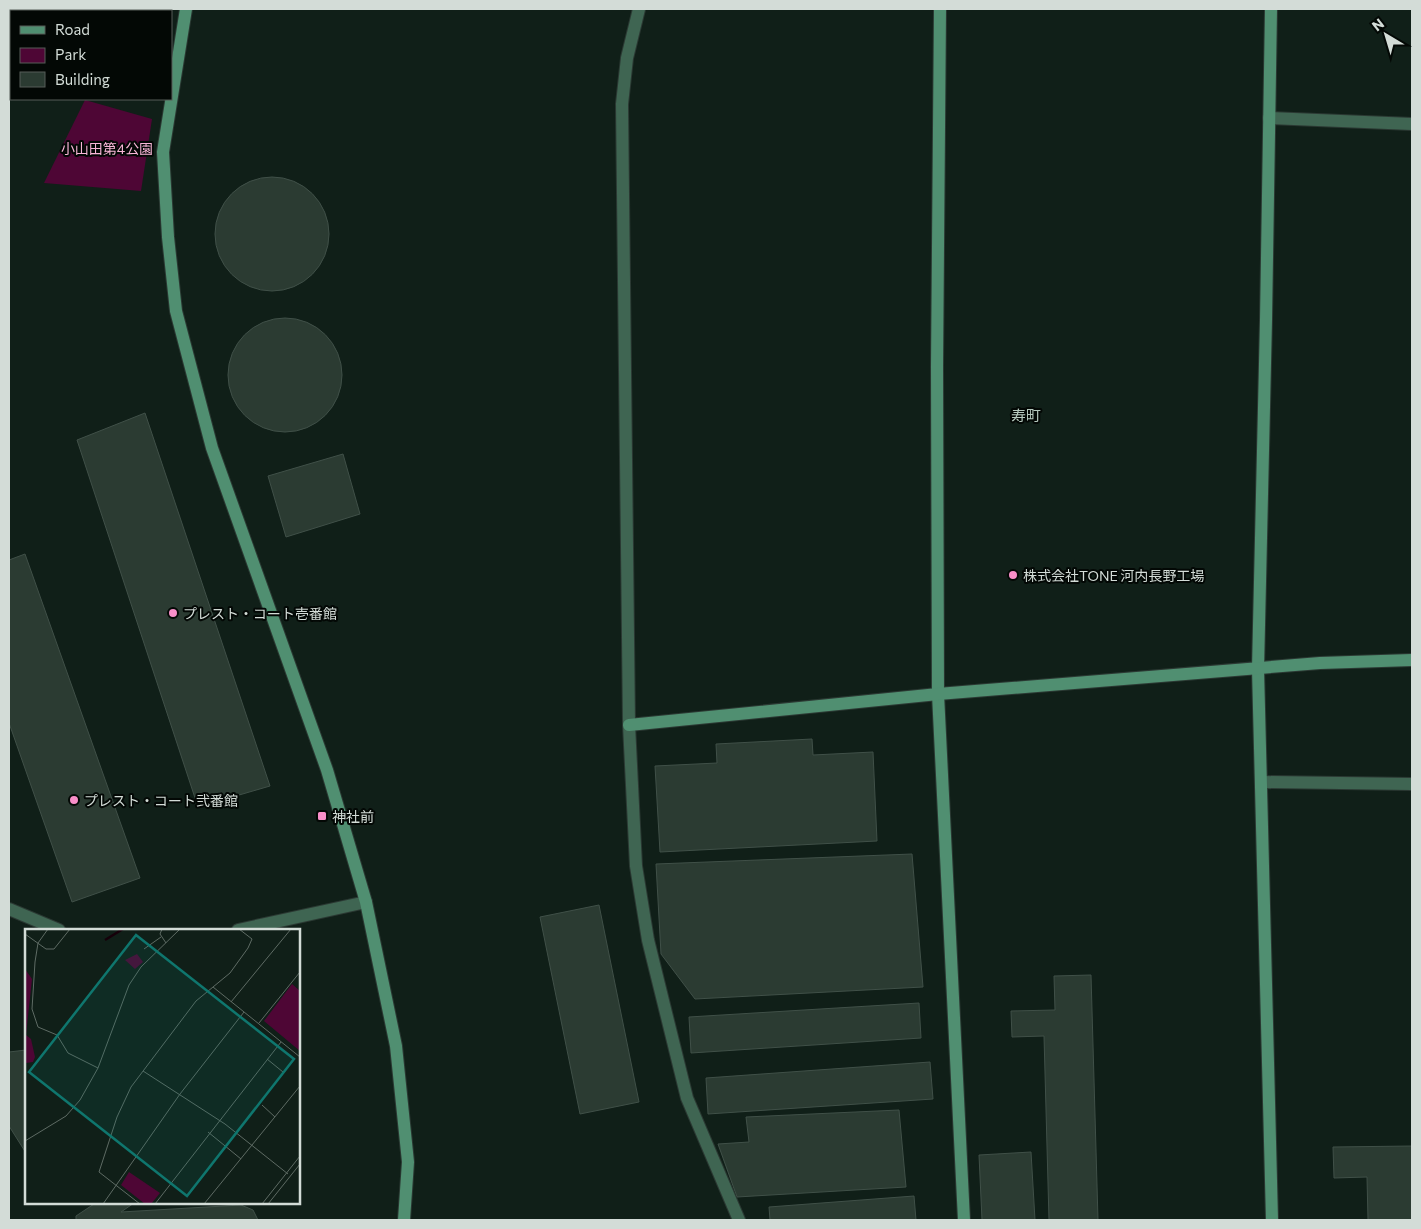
<svg xmlns="http://www.w3.org/2000/svg" width="1421" height="1229" font-family="Commissioner,'Noto Sans JP',sans-serif">
<style>
.green{fill:#4e0635}
.building{fill:#2b3b32;stroke:#405048}
.lines{fill:none;stroke-linecap:round;stroke-linejoin:round}
.street-casing{stroke:#2b3933;stroke-width:14}
.secondary-casing{stroke:#2b3933;stroke-width:14}
.street{stroke:#3f6552;stroke-width:12}
.secondary{stroke:#508f71;stroke-width:12}
.poi-dot{fill:#f98fc9;stroke:#030805;stroke-width:2}
.labels{text-anchor:middle;dominant-baseline:central;stroke-width:4;stroke-linejoin:round;paint-order:stroke}
.park-label{font-size:14px;fill:#f8b5d7;stroke:#030805}
.poi-label{font-size:14px;fill:#d3dcd7;stroke:#030805;text-anchor:start}
.neighbourhood-label{font-size:15px;fill:#b6c9be;stroke:#030805}
.inset-river{fill:none;stroke:#16000a;stroke-width:2.5}
.inset-road{fill:none;stroke:#5e6b64;stroke-width:1}
.view{fill:#0f766e;fill-opacity:0.15;stroke:#0f766e;stroke-width:2.5}
.inset-edge{fill:none;stroke:#d3dcd7;stroke-width:2.5}
</style>
<rect width="100%" height="100%" fill="#101f18"/>
<polygon class="green" points="85,100 152,119 141,191 44,183"/>
<g class="building">
<circle cx="272" cy="234" r="57"/>
<circle cx="285" cy="375" r="57"/>
<polygon points="145,413 270,786 198,807 77,440"/>
<polygon points="343,454 360,514 286,537 268,476"/>
<polygon points="25,554 140,878 72,902 9,723 9,560"/>
<polygon points="812,739 813,755 873,752 877,841 660,852 655,766 717,763 716,744"/>
<polygon points="912,854 923,987 695,999 661,954 656,864"/>
<polygon points="599,905 639,1102 580,1114 540,917"/>
<polygon points="1091,975 1098,1220 1049,1220 1044,1036 1012,1037 1011,1011 1055,1010 1054,976"/>
<polygon points="919,1003 921,1038 691,1053 689,1017"/>
<polygon points="26,1050 26,1153 9,1126 9,1052"/>
<polygon points="930,1062 933,1099 708,1114 706,1078"/>
<polygon points="899,1110 906,1187 737,1197 718,1144 749,1142 746,1117"/>
<polygon points="1412,1146 1412,1220 1368,1220 1367,1177 1334,1178 1333,1147"/>
<polygon points="1031,1152 1035,1220 982,1220 979,1155"/>
<polygon points="914,1196 916,1220 770,1220 769,1207"/>
<polygon points="93,1203 134,1203 121,1212 241,1205 253,1210 258,1220 76,1220 76,1216 94,1204"/>
</g>
<g class="lines">
<defs>
<g id="street">
<polyline points="639,9 627,58 622,104 629,725 636,866 648,940 687,1098 739,1220"/>
<polyline points="108,11 108,9"/>
<polyline points="1269,118 1412,124"/>
<polyline points="1262,782 1412,784"/>
<polyline points="9,909 59,930"/>
<polyline points="238,930 366,902"/>
</g>
<g id="secondary">
<polyline points="186,9 163,152 168,237 176,311 212,448 327,770 366,902 396,1046 408,1162 404,1220"/>
<polyline points="940,9 937,367 938,694 964,1220"/>
<polyline points="1271,9 1266,320 1258,669 1272,1220"/>
<polyline points="629,725 938,694 1320,663 1412,660"/>
</g>
</defs>
<use href="#street" class="street-casing"/>
<use href="#secondary" class="secondary-casing"/>
<use href="#street" class="street"/>
<use href="#secondary" class="secondary"/>
</g>
<g class="poi-dot">
<circle cx="1013" cy="575" r="5"/>
<circle cx="173" cy="613" r="5"/>
<circle cx="74" cy="800" r="5"/>
<rect x="317" y="811" width="10" height="10" rx="2.5"/>
</g>
<g class="labels">
<g class="park-label">
<text x="107" y="148">小山田第4公園</text>
</g>
<g class="poi-label">
<text x="1023" y="575">株式会社TONE 河内長野工場</text>
<text x="183" y="613">プレスト・コート壱番館</text>
<text x="84" y="800">プレスト・コート弐番館</text>
<text x="332" y="816">神社前</text>
</g>
<g class="neighbourhood-label">
<text x="1026" y="415">寿町</text>
</g>
</g>
<g transform="translate(25 929)">
<rect width="275" height="275" fill="#101f18"/>
<path d="M112,25l6,8 -8,7 -10,-9zM0,40l7,10 -6,56 5,4 4,18 -2,5 -7,1zM267,55l8,7v60l-36,-30zM104,243l31,21 -9,11h-6l-24,-19z" fill="#4e0635"/>
<path class="inset-river" d="M80,11l18,-11"/>
<path class="inset-road" d="M23,0l-10,14 -3,19 -3,47 6,18 19,8 11,18 30,15M137,0l-2,5 6,9M0,5l21,15h8l16,-20M119,20l17,-12M188,58l87,70M206,73l60,-73M234,94l41,-51M242,130l16,13M118,142l82,53 63,50M237,176l13,12M183,203l33,27M0,212l41,-25 14,-16 18,-32 31,-83 12,-18 39,-38M78,275l77,-110 64,-82M115,275l-41,-32 18,-55 14,-30 65,-86 34,-28 18,-25 4,-9 -13,-10M130,275l126,-162M179,275l96,-118M237,275l38,-48M243,275l32,-40"/>
<path class="view" d="M111,6l158,124 -107,137 -158,-124z"/>
<rect width="275" height="275" class="inset-edge"/>
</g>
<rect width="1421" height="1229" fill="none" stroke="#d3dcd7" stroke-width="20"/>
<rect x="10" y="10" width="162" height="90" fill="#030805" stroke="#565d59"/>
<rect x="20" y="26" width="25" height="8" fill="#508f71" stroke="#565d59"/>
<text x="55" y="35" font-size="15" fill="#d3dcd7">Road</text>
<rect x="20" y="48" width="25" height="15" fill="#4e0635" stroke="#565d59"/>
<text x="55" y="60" font-size="15" fill="#d3dcd7">Park</text>
<rect x="20" y="72" width="25" height="15" fill="#2b3b32" stroke="#565d59"/>
<text x="55" y="85" font-size="15" fill="#d3dcd7">Building</text>
<g transform="translate(1386 35) rotate(322)" stroke="#030805" stroke-width="4" paint-order="stroke">
<path d="M0-4L9 19L0 12L-9 19Z" fill="#d3dcd7"/>
<text y="-8" font-size="14" font-weight="bold" text-anchor="middle" fill="#d3dcd7">N</text>
</g>
</svg>
